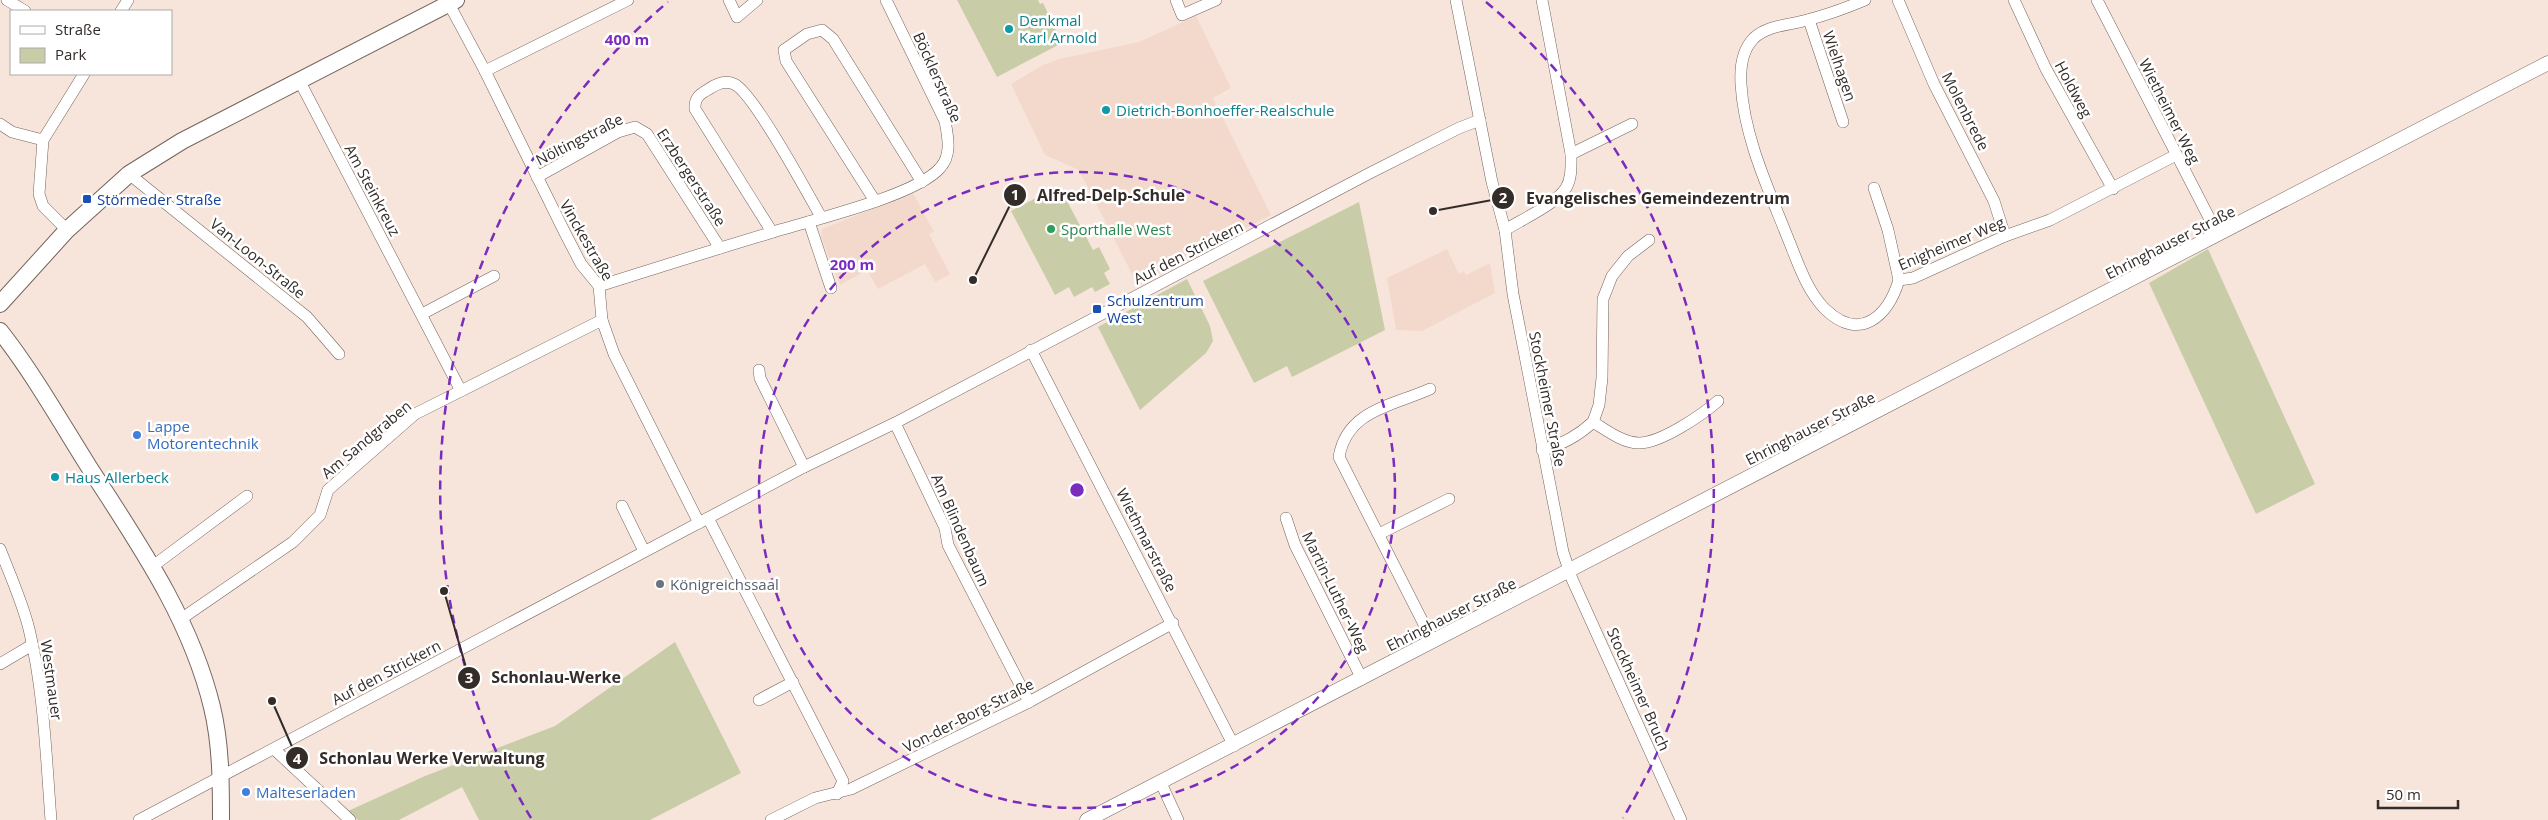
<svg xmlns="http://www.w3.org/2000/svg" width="2548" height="820" font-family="'Open Sans',sans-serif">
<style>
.built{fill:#f3d9cc}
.green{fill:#c8cca7}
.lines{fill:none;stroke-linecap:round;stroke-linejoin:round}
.minor-casing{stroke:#74645c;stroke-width:12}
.tertiary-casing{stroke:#74645c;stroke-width:15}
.secondary-casing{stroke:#74645c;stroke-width:18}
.minor{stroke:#fff;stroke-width:11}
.tertiary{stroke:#fff;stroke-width:14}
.secondary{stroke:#fff;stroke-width:16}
.ring{fill:none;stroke:#7b2cbf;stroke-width:2.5;stroke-dasharray:9 6}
.culture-dot{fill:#0f9aa8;stroke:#fff;stroke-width:2}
.transit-dot{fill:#1a4fb4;stroke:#fff;stroke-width:2}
.leisure-dot{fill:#2e9e5b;stroke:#fff;stroke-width:2}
.shop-dot{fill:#3f7fe0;stroke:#fff;stroke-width:2}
.worship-dot{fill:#6b7280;stroke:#fff;stroke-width:2}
.labels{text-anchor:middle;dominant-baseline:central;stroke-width:5;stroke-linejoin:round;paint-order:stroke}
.culture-label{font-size:15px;fill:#0d838f;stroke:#fff;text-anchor:start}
.street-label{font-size:15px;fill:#332c29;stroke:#fff}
.transit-label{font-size:15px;fill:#164399;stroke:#fff;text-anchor:start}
.leisure-label{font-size:15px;fill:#27864d;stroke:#fff;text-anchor:start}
.shop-label{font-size:15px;fill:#366cbe;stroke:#fff;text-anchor:start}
.worship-label{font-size:15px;fill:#5b616d;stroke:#fff;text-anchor:start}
.centre{fill:#7b2cbf;stroke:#fff;stroke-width:2.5}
.ring-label{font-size:15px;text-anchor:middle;font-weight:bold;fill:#7b2cbf;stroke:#fff;stroke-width:5;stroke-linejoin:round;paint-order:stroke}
.leader{fill:none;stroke:#332c29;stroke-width:2}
.callout-dot{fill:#332c29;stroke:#fff;stroke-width:2}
.mark-label{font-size:15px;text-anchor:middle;font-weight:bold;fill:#fff}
.callout-label{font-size:16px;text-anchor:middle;font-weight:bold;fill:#332c29;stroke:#fff;stroke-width:5;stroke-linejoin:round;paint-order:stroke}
</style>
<rect width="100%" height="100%" fill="#f7e5db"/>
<g class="built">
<polygon points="1196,16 1231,88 1213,98 1271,215 1137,284 1079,170 1045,155 1011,84 1043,65 1059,59 1139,42"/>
<polygon points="913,193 934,232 929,234 950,274 935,282 925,264 878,289 867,270 840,285 821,237 822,229"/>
<polygon points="1447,249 1459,274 1464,271 1466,275 1490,263 1495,293 1422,331 1396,330 1387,278"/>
</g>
<g class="green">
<polygon points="957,0 1038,0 1040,4 1043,3 1062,43 997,77"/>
<polygon points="1059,186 1093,250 1099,247 1110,269 1104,273 1110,284 1095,292 1092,287 1074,297 1069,287 1055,295 1011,211"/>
<polygon points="1359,202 1385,330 1292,377 1287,366 1254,383 1203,281"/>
<polygon points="2208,249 2315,484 2256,514 2149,283"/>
<polygon points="1187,279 1210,326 1213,341 1206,353 1140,410 1098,327"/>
<polygon points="675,642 741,773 650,820 479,820 462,787 399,820 358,820 348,811 425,776 555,726"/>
</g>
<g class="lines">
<defs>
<g id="minor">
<polyline points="7,0 25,11"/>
<polyline points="729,0 737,17 757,0"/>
<polyline points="1176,0 1182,15 1216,0"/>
<polyline points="1456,0 1492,182 1505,230 1513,294 1563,552 1572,579 1681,820"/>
<path d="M1865,0c-19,8 -38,15 -58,20 -17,5 -39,5 -53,18 -12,12 -14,30 -13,46 3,53 27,104 46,152 10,24 19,54 38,73 35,34 63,7 74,-29l14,-2 92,-42 45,-16 126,-65"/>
<polyline points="1898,0 1934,84 1994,201 2005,236"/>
<polyline points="2014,0 2046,69 2113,189"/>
<polyline points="2097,0 2218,235"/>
<polyline points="449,4 485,71 565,233 581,264 599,286 602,320 614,354 699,523"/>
<polyline points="121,11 128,0"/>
<polyline points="1809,20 1843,122"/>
<polyline points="485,71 628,0"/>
<polyline points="299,80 461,391"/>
<polyline points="0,124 12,132 43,140"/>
<polyline points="1571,154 1632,124"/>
<polyline points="129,174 307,317 339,354"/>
<polyline points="537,177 618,132 635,127 647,134 720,248"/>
<polyline points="1874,188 1888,230 1899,280"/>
<polyline points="875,201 786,61 784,50 807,34 822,30 833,39 922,182"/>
<polyline points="809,222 831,288"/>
<polyline points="67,230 43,206 39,194 43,140 84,74"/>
<path d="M1505,230c16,-10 51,-26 61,-42 6,-10 5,-23 5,-34l-29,-154"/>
<path d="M772,232l-77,-123c-1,-11 5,-15 14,-20 7,-5 16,-9 25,-5 19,8 74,110 87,133"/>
<path d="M599,286c57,-18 114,-36 171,-53 38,-12 146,-37 170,-65 12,-13 8,-31 5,-47l-59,-121"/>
<polyline points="422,314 494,276"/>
<polyline points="1031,350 1234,746"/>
<polyline points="759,370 760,378 804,467"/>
<path d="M1430,389c-38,17 -83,21 -91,68l94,185"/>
<polyline points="1593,422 1599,405 1602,378 1603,299 1612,276 1628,256 1649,240"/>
<polyline points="895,423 945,528 948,545 1029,702"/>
<path d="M1542,450c19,-5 36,-14 51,-28 13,8 30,21 46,21 22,0 63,-28 79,-42"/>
<polyline points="622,506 644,551"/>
<polyline points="708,518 843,781 837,794"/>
<polyline points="1286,518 1295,545 1362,679"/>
<polyline points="1379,534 1449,499"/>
<path d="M0,549c10,26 22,52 29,80 15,62 17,127 22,191"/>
<polyline points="153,566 247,496"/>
<polyline points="181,619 293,542 320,515 328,490 415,414 602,320"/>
<polyline points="0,664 32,645"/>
<polyline points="759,700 793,682"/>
<polyline points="274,749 350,820"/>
<polyline points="1161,783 1178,820"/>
<polyline points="139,820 804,467 895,423 1370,173 1459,128 1480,120"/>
<polyline points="771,820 815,798 851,789 1029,702 1173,623"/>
</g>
<polyline id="tertiary" points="1087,820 2548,63"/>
<g id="secondary">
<polyline points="0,304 67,230 129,174 182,141 456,0"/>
<path d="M0,331c33,42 60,90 89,136 49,76 101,150 123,240 9,37 9,76 9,113"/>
</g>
</defs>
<use href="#minor" class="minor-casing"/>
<use href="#tertiary" class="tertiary-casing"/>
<use href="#secondary" class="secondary-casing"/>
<use href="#minor" class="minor"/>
<use href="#tertiary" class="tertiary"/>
<use href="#secondary" class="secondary"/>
</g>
<g class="ring">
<circle cx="1077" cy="490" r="318"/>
<path d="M531 818A637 637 0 0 1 668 2M1486 2A637 637 0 0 1 1623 818"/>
</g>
<g class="culture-dot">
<circle cx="1009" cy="29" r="5"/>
<circle cx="1106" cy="110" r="5"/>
<circle cx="55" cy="477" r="5"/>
</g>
<g class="transit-dot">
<rect x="82" y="194" width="10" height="10" rx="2.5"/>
<rect x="1092" y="304" width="10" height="10" rx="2.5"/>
</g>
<circle class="leisure-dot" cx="1051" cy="229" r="5"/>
<g class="shop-dot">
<circle cx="137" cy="435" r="5"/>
<circle cx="246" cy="792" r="5"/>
</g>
<circle class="worship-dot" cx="660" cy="584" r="5"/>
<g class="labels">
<g class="culture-label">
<text x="1019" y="20">Denkmal<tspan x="1019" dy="17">Karl Arnold</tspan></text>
<text x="1116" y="110">Dietrich-Bonhoeffer-Realschule</text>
<text x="65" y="477">Haus Allerbeck</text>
</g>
<g class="street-label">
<text transform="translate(1840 66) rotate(71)">Wielhagen</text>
<text transform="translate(938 77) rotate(66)">Böcklerstraße</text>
<text transform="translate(2074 89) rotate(62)">Holdweg</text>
<text transform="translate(1966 111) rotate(63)">Molenbrede</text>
<text transform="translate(2170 111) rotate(63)">Wietheimer Weg</text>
<text transform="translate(579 139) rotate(-27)">Nöltingstraße</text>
<text transform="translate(692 177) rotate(57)">Erzbergerstraße</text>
<text transform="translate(373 190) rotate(62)">Am Steinkreuz</text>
<text transform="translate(587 240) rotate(60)">Vinckestraße</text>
<text transform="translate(2170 242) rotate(-27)">Ehringhauser Straße</text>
<text transform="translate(1951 243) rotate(-23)">Enigheimer Weg</text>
<text transform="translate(1188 252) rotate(-27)">Auf den Strickern</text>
<text transform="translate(258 258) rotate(39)">Van-Loon-Straße</text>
<text transform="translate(1548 399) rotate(79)">Stockheimer Straße</text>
<text transform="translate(1810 428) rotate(-27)">Ehringhauser Straße</text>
<text transform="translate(366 439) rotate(-40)">Am Sandgraben</text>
<text transform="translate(961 530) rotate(66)">Am Blindenbaum</text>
<text transform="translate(1147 540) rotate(63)">Wiethmarstraße</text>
<text transform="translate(1336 592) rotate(64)">Martin-Luther-Weg</text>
<text transform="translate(1451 614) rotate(-27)">Ehringhauser Straße</text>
<text transform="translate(386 672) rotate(-28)">Auf den Strickern</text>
<text transform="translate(52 680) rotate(82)">Westmauer</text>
<text transform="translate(1639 689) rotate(66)">Stockheimer Bruch</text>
<text transform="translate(968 715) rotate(-27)">Von-der-Borg-Straße</text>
</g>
<g class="transit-label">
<text x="97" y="199">Störmeder Straße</text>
<text x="1107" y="300">Schulzentrum<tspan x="1107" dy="17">West</tspan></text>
</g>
<g class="leisure-label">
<text x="1061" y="229">Sporthalle West</text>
</g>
<g class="shop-label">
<text x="147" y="426">Lappe<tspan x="147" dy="17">Motorentechnik</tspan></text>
<text x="256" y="792">Malteserladen</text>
</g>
<g class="worship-label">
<text x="670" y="584">Königreichssaal</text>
</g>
</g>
<circle cx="1077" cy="490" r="8" class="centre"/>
<g class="ring-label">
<text x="627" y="45">400 m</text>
<text x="852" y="270">200 m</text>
</g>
<path class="leader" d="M973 280L1015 195M1433 211L1503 198M444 591L469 678M272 701L297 758"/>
<g class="callout-dot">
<circle cx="973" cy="280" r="5"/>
<circle cx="1433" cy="211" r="5"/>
<circle cx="444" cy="591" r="5"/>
<circle cx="272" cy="701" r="5"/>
<circle cx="1015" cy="195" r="12"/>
<circle cx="1503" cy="198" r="12"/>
<circle cx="469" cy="678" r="12"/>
<circle cx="297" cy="758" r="12"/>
</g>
<g class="mark-label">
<text x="1015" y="200">1</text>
<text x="1503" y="203">2</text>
<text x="469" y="683">3</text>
<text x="297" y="764">4</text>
</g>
<g class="callout-label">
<text x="1111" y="201">Alfred-Delp-Schule</text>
<text x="1658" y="204">Evangelisches Gemeindezentrum</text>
<text x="556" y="683">Schonlau-Werke</text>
<text x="432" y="764">Schonlau Werke Verwaltung</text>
</g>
<rect x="10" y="10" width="162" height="65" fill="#ffffff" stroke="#adaba9"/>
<rect x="20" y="26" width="25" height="8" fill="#ffffff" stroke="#adaba9"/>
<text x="55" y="35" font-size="15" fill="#332c29">Straße</text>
<rect x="20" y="48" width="25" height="15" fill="#c8cca7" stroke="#adaba9"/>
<text x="55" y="60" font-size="15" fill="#332c29">Park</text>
<path d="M2378 800v8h80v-8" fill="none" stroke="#332c29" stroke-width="2.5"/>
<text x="2386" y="800" font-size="15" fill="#332c29" stroke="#ffffff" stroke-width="4" paint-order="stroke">50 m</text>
</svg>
